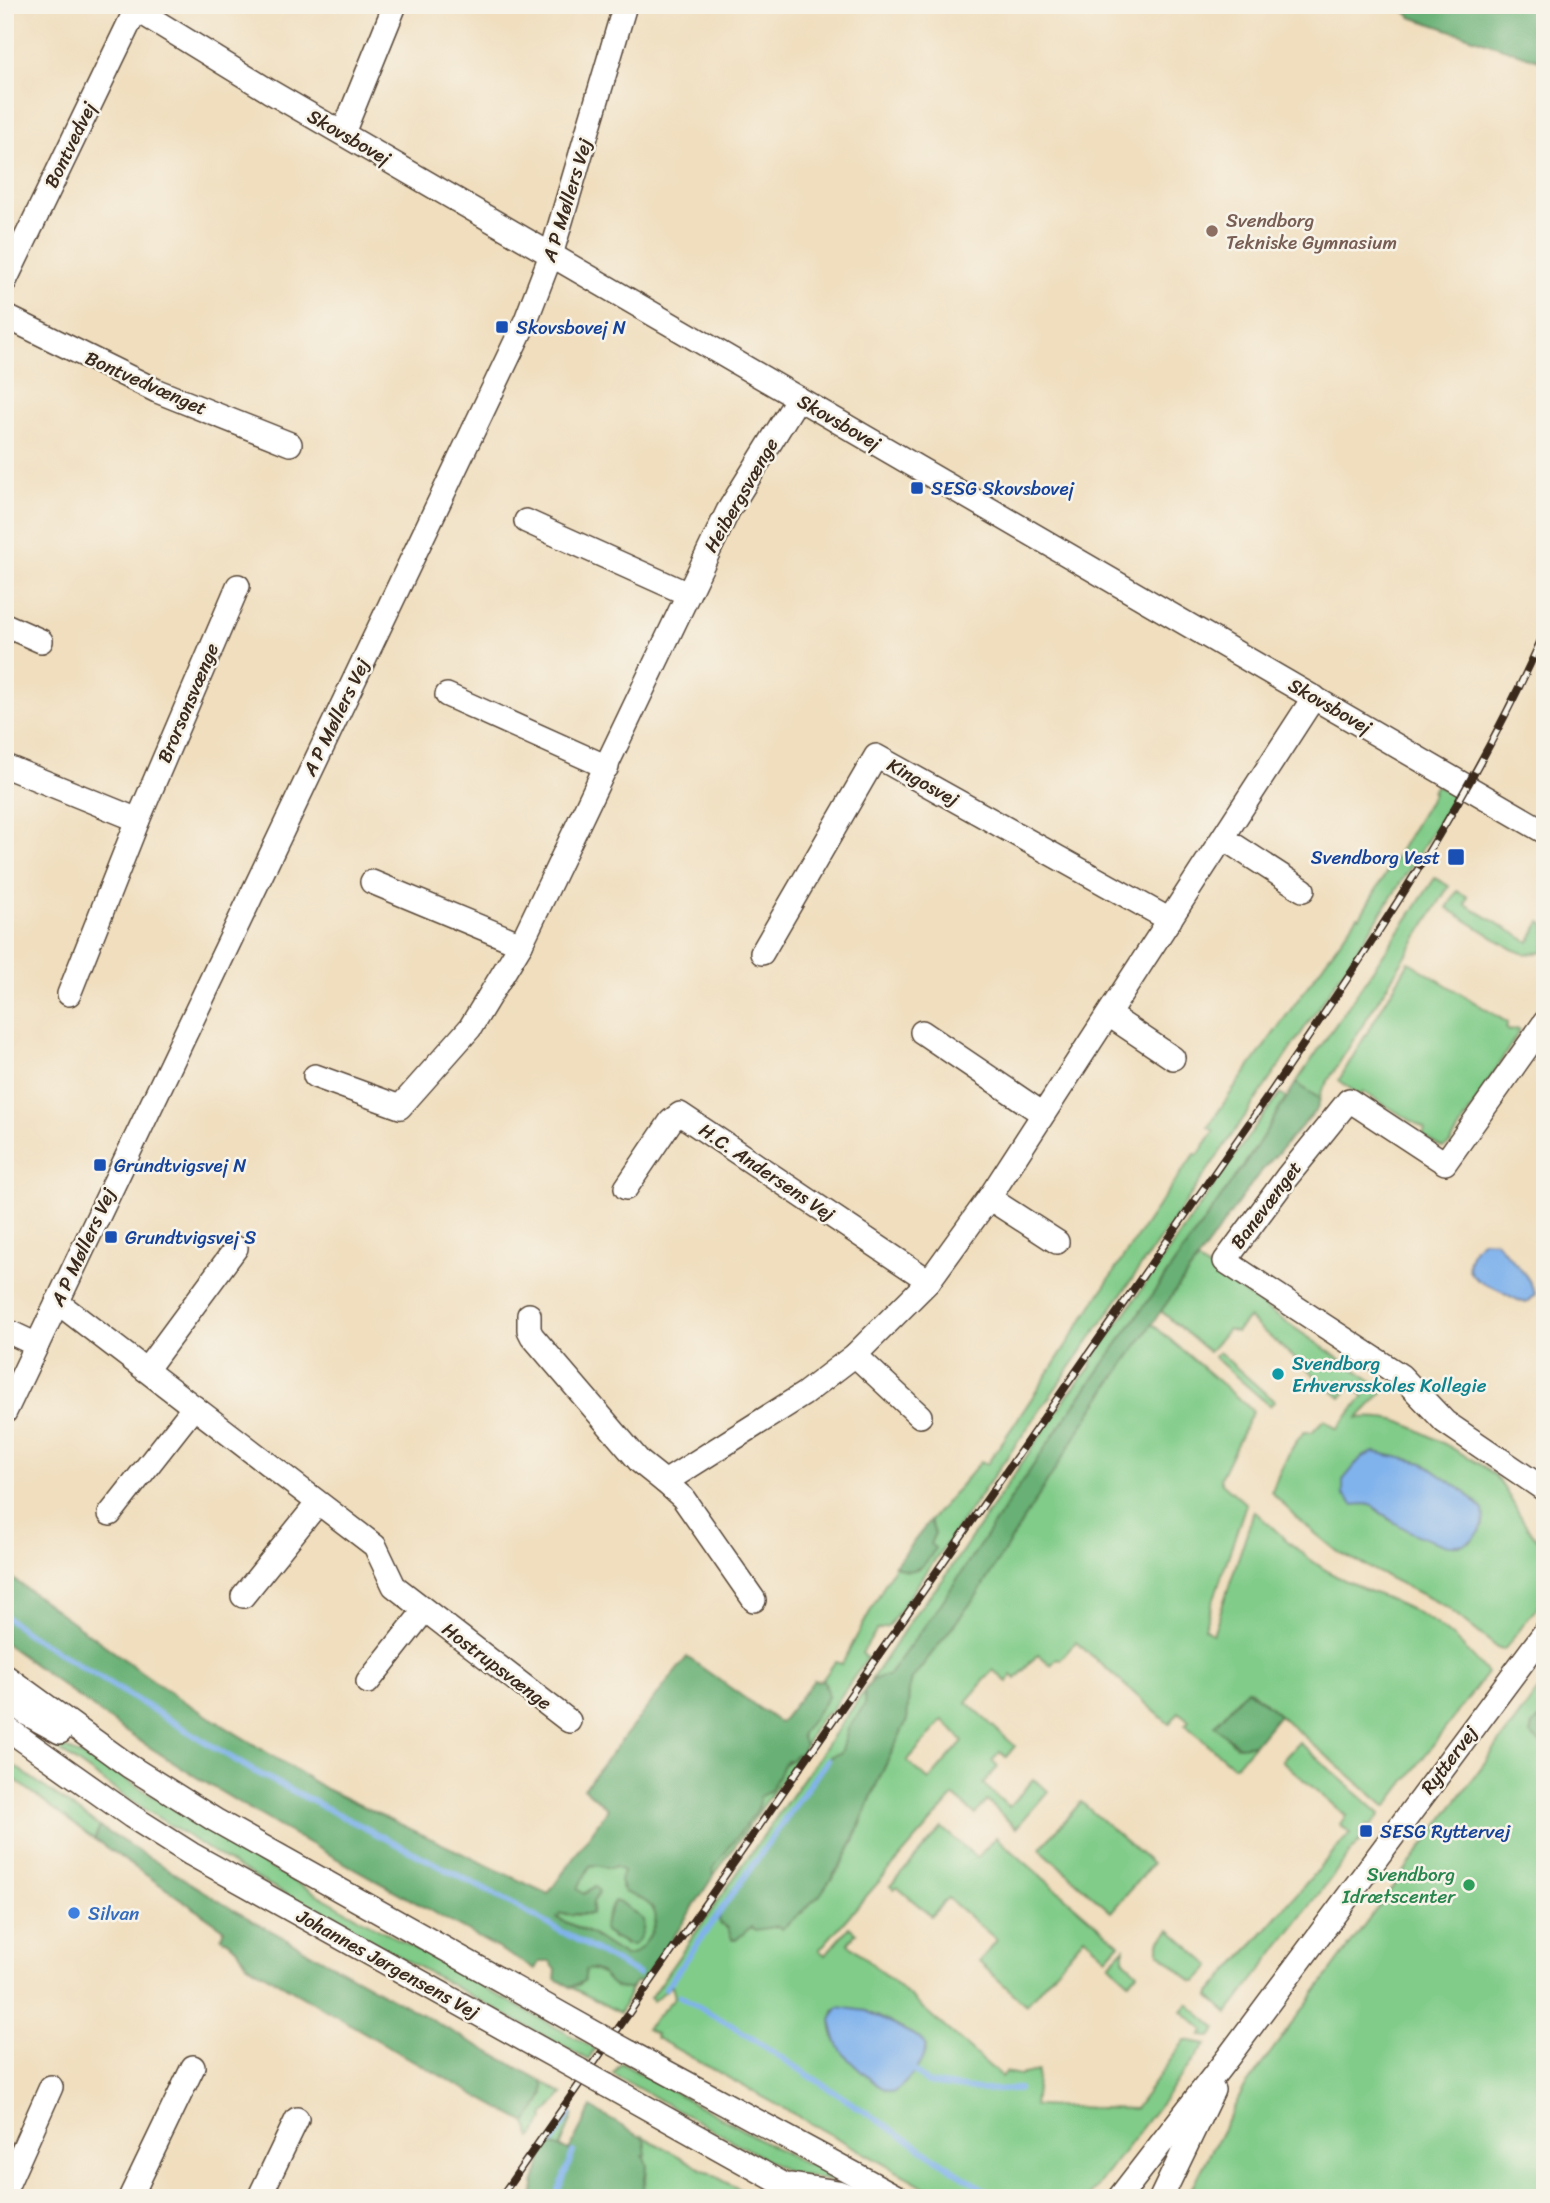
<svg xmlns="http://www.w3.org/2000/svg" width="1550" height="2203" font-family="Sriracha,sans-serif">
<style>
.green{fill:#81cc89;stroke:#5e7b54;stroke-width:2;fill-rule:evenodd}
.forest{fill:#68b075;stroke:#526d4a;stroke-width:2;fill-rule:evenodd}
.water{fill:#80b2ec;stroke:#5e6e85;stroke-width:2}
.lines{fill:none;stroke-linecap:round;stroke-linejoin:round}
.stream{stroke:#80b2ec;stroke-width:6}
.minor-casing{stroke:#564536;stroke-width:26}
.minor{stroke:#fff;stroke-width:23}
.rail-casing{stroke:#3b2a1e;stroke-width:8}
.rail{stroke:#f7f3e8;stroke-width:5;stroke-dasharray:16;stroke-linecap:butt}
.minor-bridge-casing{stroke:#564536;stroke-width:26;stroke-linecap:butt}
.minor-bridge{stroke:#fff;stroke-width:23}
.education-dot{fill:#8d6e63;stroke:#f7f3e8;stroke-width:2.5}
.transit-dot{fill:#1a4fb4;stroke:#f7f3e8;stroke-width:2.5}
.culture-dot{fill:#0f9aa8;stroke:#f7f3e8;stroke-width:2.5}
.leisure-dot{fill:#2e9e5b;stroke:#f7f3e8;stroke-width:2.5}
.shop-dot{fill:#3f7fe0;stroke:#f7f3e8;stroke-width:2.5}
.labels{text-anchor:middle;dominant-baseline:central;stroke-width:5;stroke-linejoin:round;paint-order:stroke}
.street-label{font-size:19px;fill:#3b2a1e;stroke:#f7f3e8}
.education-label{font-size:19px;fill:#785e54;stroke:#f7f3e8;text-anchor:start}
.transit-label{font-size:19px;fill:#164399;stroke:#f7f3e8;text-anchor:start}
.culture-label{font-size:19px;fill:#0d838f;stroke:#f7f3e8;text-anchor:start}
.leisure-label{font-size:19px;fill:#27864d;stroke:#f7f3e8;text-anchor:end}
.shop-label{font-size:19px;fill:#366cbe;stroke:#f7f3e8;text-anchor:start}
</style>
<rect width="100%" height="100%" fill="#f7f3e8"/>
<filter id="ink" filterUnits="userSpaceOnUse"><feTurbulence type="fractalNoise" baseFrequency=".0143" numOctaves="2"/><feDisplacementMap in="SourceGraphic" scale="14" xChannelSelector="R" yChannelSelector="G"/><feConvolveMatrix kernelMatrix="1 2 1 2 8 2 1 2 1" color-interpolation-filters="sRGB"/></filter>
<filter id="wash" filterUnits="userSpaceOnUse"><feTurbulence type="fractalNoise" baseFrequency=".00686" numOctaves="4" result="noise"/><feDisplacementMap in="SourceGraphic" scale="28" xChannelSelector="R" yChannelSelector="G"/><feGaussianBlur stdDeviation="1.57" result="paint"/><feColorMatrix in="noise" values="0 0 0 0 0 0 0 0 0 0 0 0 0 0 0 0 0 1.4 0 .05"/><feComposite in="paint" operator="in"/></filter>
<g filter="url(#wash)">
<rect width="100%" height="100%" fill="#f0debe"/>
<g class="green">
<path d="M1436,785l18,11c-61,103 -129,202 -196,301 -121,178 -247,353 -370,530l-11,3 -15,23 5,5 -37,54c-16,8 -16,20 -25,34l-4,-11 27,-38 -2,-12 -3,-6 12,-17 7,2 53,-99 4,3 30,-24 6,-11 -5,-12 51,-60 6,3c72,-102 134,-210 208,-310l3,1 16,-24 -6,-4 20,-30 130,-181 2,1 72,-121 2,-4 -2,-1z"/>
<polygon points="1435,878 1449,886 1321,1092 1320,1099 1296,1083"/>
<polygon points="1457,891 1468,897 1465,904 1529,942 1541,922 1545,925 1545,952 1525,954 1512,949 1447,908"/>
<polygon points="1409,962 1508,1023 1506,1028 1509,1031 1517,1029 1520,1030 1450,1144 1443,1148 1423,1136 1425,1129 1363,1092 1360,1096 1339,1080"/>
<polygon points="1280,1094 1286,1098 1253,1152 1059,1427 940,1605 888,1676 871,1680 917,1611 942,1581 1069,1393 1090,1368 1093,1359 1257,1124"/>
<path d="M1197,1261l188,129 -27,28c14,-1 30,0 43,4 15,6 85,43 94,54 19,22 26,51 50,70v51l-41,53 -5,-1 -52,-42 -109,-55 -38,-31 -25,-25 -3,-5c8,-21 17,-42 32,-59h8l12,-13 13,10 27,-33 -13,-10 -10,12 -93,-80 -12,14 -8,-3 -19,23 -48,-41zM1374,1452l49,11 43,30 17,17 -3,22 -10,10 -36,-1 -46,-22 -17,-14 -15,-40 6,-8z"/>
<path d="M1152,1324l101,87 -33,67 1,4 25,22 -42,124 9,6 41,-123c25,22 51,48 80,64 27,14 57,23 84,38 28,15 49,36 69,60l-101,134 -137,-118 -34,37 21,20 19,-2 -19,21 -3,1 -48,-41 4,-4 -10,-9 -10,12 -93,-82 -16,18 -3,-2 -6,7 -13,-11 -22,25 -4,-4 -5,7 -14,-12 -27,32 49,44 -9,11 -6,-5 -8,9 6,6 -15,17 26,23 25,-28 14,12 -32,37 -29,-27 -12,13 -21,-18 -135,154 6,5 24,-28 7,6 -8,10 154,134 4,-5 13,3 19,-4 -4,35 101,3 50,-69 21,4 -118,154h-143l-290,-161 1,-3 -10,-5 29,-32 -3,-11 -19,15 -3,-3 213,-305 2,2v9l-24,49 -10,3 -89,126c-14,9 -20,23 -23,38l12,13 20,-6 16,1 11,-2 25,-14 33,-38 18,-32 23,-59 30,-63 2,-30 3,-11 65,-84 106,-171zM943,1720l20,21 -34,39 -22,-19zM835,2010l42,6 43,22 6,9 -7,18 -12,15 -31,2c-20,-16 -56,-43 -41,-72z"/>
<polygon points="1219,1352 1274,1401 1270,1406 1214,1357"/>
<polygon points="1545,1681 1545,2198 1187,2198 1243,2090"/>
<polygon points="5,1706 63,1747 121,1776 250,1857 595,2049 588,2060 235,1866 130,1800 5,1712"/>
<polygon points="1299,1742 1380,1814 1370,1827 1367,1825 1360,1834 1363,1836 1228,2013 1210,1997 1210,1993 1350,1833 1340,1824 1346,1816 1282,1761"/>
<polygon points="796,1754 800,1754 714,1875 712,1869 757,1810 760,1797 771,1790 783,1765 794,1758"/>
<polygon points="9,1762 100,1827 94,1839 5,1772 5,1767"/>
<polygon points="1081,1802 1152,1864 1111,1912 1040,1849"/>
<polygon points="942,1828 977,1858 996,1837 1119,1944 1107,1957 1084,1937 1026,2005 979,1962 997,1940 948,1898 931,1916 897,1887 894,1889 890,1886"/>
<path d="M595,1865l14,3 6,-2 8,5 -2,17c9,10 30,9 35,26 3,14 -16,43 -31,42l-36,-23 -32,-15 3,-4 23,1 10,-6v-7l6,-8 -4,-8 -11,8 -8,-5 14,-23zM612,1904h11l6,6 5,2 -9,33 -5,-6 -8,-1 -9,-10z"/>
<polygon points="1170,1930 1211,1966 1196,1982 1191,1981 1159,1952 1159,1942"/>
<polygon points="1124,1948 1124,1960 1137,1972 1129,1982 1109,1964"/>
<polygon points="591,1969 605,1975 621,1989 631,1989 620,2013 571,1987 579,1985 586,1970"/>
<polygon points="1188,2004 1217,2029 1211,2037 1201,2036 1205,2031 1182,2011"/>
<polygon points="621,2063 803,2163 831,2172 881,2198 868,2198 840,2183 788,2172 613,2074"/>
<polygon points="543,2082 563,2094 544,2116 545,2119 532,2138 526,2123 544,2095"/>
<polygon points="569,2113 573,2115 560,2148 554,2145 546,2147"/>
<polygon points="642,2136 755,2198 633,2198 643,2189 646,2180 647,2166 643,2156 646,2145"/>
</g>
<g class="forest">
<polygon points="1398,5 1545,5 1545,62 1411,17"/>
<path d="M1296,1083l24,16 -3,10 -59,66 -97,136 -64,91 -120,193 -65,84 -3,11 -2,30 -30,63 -29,70 -28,42 -38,34 -4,-3 -22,4 -5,-3 -14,12h-5l-5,-12 -6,-2 -2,-5c3,-15 9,-29 23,-38l89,-126 10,-3 7,-24 17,-25v-9l-2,-2c6,-10 13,-18 25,-17l52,-71 119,-178 194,-275z"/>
<path d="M930,1521l5,12 -5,11 5,4c-8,17 -23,31 -40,17z"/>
<path d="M5,1573l167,121 154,95 222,105 60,-85 -24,-21 103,-131 93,66 34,-43 5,1 4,-2 5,18 -27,38 4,11 -5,8h-4l-4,6h-4l-5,5 -12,25 -11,7 -3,13 -44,59 1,6 -41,63 -33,44h-5l-4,7c-4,0 -13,1 -17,-3 -10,-7 -11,-19 -28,-16l-2,11 -13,6 -16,-8 1,-9 -6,-8h-11l-4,7 -255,-142 -89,-53 -65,-42 -121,-89zM595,1865l15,3 5,-2 8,5 -3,10 4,11c11,5 27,8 31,22 4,13 -15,43 -30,42l-36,-23 -32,-15 3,-4h32l1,-12 6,-11 -4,-5 -11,8 -7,-5 13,-23z"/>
<polygon points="1247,1689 1279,1715 1255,1744 1239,1746 1214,1726"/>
<polygon points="1539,1719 1545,1719 1545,1748 1531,1734 1533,1725"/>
<path d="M100,1827l132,82 311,173c5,15 -9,29 -17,41l-130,-72 -150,-88 -8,-14 -17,-12 3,-8 -130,-90z"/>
<path d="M614,1901l9,3 20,16c2,10 -3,21 -12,26l-27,-14 -1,-4z"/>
<polygon points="591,2108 644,2139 646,2156 643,2156 647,2166 643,2190 633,2198 533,2198 534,2184 546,2147 554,2145 569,2151"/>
</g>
<g class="water">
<path d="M1484,1240l12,1c13,18 33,32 39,53l-9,9c-10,-3 -16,-7 -25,-12 -8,-5 -20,-7 -26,-13 -14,-12 -3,-31 9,-38z"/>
<path d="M1374,1452l49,11 43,30 17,17c2,12 0,21 -10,29 -21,18 -66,-8 -85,-21 -6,-3 -11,-11 -18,-13 -4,-2 -11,0 -16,0l-11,-10v-15l19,-23z"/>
<path d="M838,2007l28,4 54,27 5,5c3,16 -18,40 -31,49 -13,0 -48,-33 -55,-45 -4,-8 -6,-18 -8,-27z"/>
</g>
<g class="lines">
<g class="stream">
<polyline points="5,1616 28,1634 250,1769 494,1894 638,1974"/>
<polyline points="666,1988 827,1760"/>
<polyline points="680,1996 741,2031 997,2198"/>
<polyline points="913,2070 928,2083 979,2090 1019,2089"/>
<polyline points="554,2141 570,2113"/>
<polyline points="556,2198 573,2152"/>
</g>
</g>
</g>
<g filter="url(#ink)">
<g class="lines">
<defs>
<g id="minor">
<polyline points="129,5 269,91 1545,832"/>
<polyline points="343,133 395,5"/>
<polyline points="5,281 138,5"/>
<polyline points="5,316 157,391 290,444"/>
<polyline points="526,521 688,594"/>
<polyline points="5,625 41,641"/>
<polyline points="447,695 607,767"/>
<polyline points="5,766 138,820"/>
<polyline points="1223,838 1303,890"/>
<polyline points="372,882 521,944"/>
<polyline points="762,953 876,756 1170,920"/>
<polyline points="69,994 138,820 238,586"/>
<polyline points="1109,1015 1173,1058"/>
<polyline points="1545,1022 1445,1163 1349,1100 1287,1177 1225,1261 1401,1376 1445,1422 1545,1490"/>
<polyline points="922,1032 1043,1114"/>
<polyline points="315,1076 400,1107 470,1028 521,944 728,511 798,398"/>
<polyline points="626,1188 671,1121 680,1114 929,1281"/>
<polyline points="989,1198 1057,1242"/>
<polyline points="57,1302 375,1546 394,1586 569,1721"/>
<polyline points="529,1315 529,1330 532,1336 640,1462 665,1482 804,1394 855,1355 929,1281 989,1198 1314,697"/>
<polyline points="5,1330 37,1345"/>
<polyline points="855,1355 920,1416"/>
<polyline points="146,1370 236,1248"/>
<polyline points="5,1412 526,320 551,255 625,5"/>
<polyline points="665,1482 683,1498 754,1600"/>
<polyline points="110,1514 194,1407"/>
<polyline points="243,1596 318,1503"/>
<polyline points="5,1676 129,1766 215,1820 602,2037"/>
<polyline points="368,1682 424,1611"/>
<polyline points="5,1698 29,1715 60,1732"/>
<polyline points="5,1727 131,1816 191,1854 579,2070"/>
<polyline points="629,2052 899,2198"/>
<polyline points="606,2085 808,2198"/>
<polyline points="791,2185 838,2192 854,2198"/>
<polyline points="5,2190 51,2087"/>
<polyline points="130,2198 193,2067"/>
<polyline points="259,2198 297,2119"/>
<polyline points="1119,2198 1229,2056 1545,1632"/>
<polyline points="1161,2198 1213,2090"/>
</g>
</defs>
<use href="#minor" class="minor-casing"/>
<use href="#minor" class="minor"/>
<defs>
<path id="rail" d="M500,2198l773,-1109c100,-147 200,-293 272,-458"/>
</defs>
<use href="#rail" class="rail-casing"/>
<use href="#rail" class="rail"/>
<defs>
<g id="minor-bridge">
<polyline points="602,2037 629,2052"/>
<polyline points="579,2070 606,2085"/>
</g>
</defs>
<use href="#minor-bridge" class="minor-bridge-casing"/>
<use href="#minor-bridge" class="minor-bridge"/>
</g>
</g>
<circle class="education-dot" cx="1212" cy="231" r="7"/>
<g class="transit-dot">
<rect x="495" y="320" width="14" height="14" rx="3.5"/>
<rect x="910" y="481" width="14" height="14" rx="3.5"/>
<rect x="1447" y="848" width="18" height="18" rx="3.5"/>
<rect x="93" y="1158" width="14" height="14" rx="3.5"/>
<rect x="104" y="1230" width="14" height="14" rx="3.5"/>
<rect x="1359" y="1824" width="14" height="14" rx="3.5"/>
</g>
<circle class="culture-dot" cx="1278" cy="1374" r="7"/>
<circle class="leisure-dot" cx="1469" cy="1885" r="7"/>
<circle class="shop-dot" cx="74" cy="1913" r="7"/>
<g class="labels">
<g class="street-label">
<text transform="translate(349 137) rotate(30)">Skovsbovej</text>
<text transform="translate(70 145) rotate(-64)">Bontvedvej</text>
<text transform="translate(567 200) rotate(-73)">A P Møllers Vej</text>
<text transform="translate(146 383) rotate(24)">Bontvedvænget</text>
<text transform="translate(839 422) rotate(30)">Skovsbovej</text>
<text transform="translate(741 495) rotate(-60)">Heibergsvænge</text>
<text transform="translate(188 703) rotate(-67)">Brorsonsvænge</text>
<text transform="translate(1330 706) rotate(30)">Skovsbovej</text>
<text transform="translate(336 717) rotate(-64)">A P Møllers Vej</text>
<text transform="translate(923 782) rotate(29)">Kingosvej</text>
<text transform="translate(767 1172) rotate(34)">H.C. Andersens Vej</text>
<text transform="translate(1266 1205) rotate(-53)">Banevænget</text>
<text transform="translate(83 1247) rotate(-65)">A P Møllers Vej</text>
<text transform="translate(497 1666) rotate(37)">Hostrupsvænge</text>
<text transform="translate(1449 1760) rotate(-53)">Ryttervej</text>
<text transform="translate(388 1964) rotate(29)">Johannes Jørgensens Vej</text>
</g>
<g class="education-label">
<text x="1226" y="220">Svendborg<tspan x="1226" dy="22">Tekniske Gymnasium</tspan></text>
</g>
<g class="transit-label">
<text x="516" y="327">Skovsbovej N</text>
<text x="931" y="488">SESG Skovsbovej</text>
<text x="1440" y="857" text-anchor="end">Svendborg Vest</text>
<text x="114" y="1165">Grundtvigsvej N</text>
<text x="125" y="1237">Grundtvigsvej S</text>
<text x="1380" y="1831">SESG Ryttervej</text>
</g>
<g class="culture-label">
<text x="1292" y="1363">Svendborg<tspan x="1292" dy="22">Erhvervsskoles Kollegie</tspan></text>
</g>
<g class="leisure-label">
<text x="1455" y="1874">Svendborg<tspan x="1455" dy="22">Idrætscenter</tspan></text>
</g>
<g class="shop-label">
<text x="88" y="1913">Silvan</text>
</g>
</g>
<rect width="1550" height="2203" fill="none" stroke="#f7f3e8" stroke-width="28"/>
</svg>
